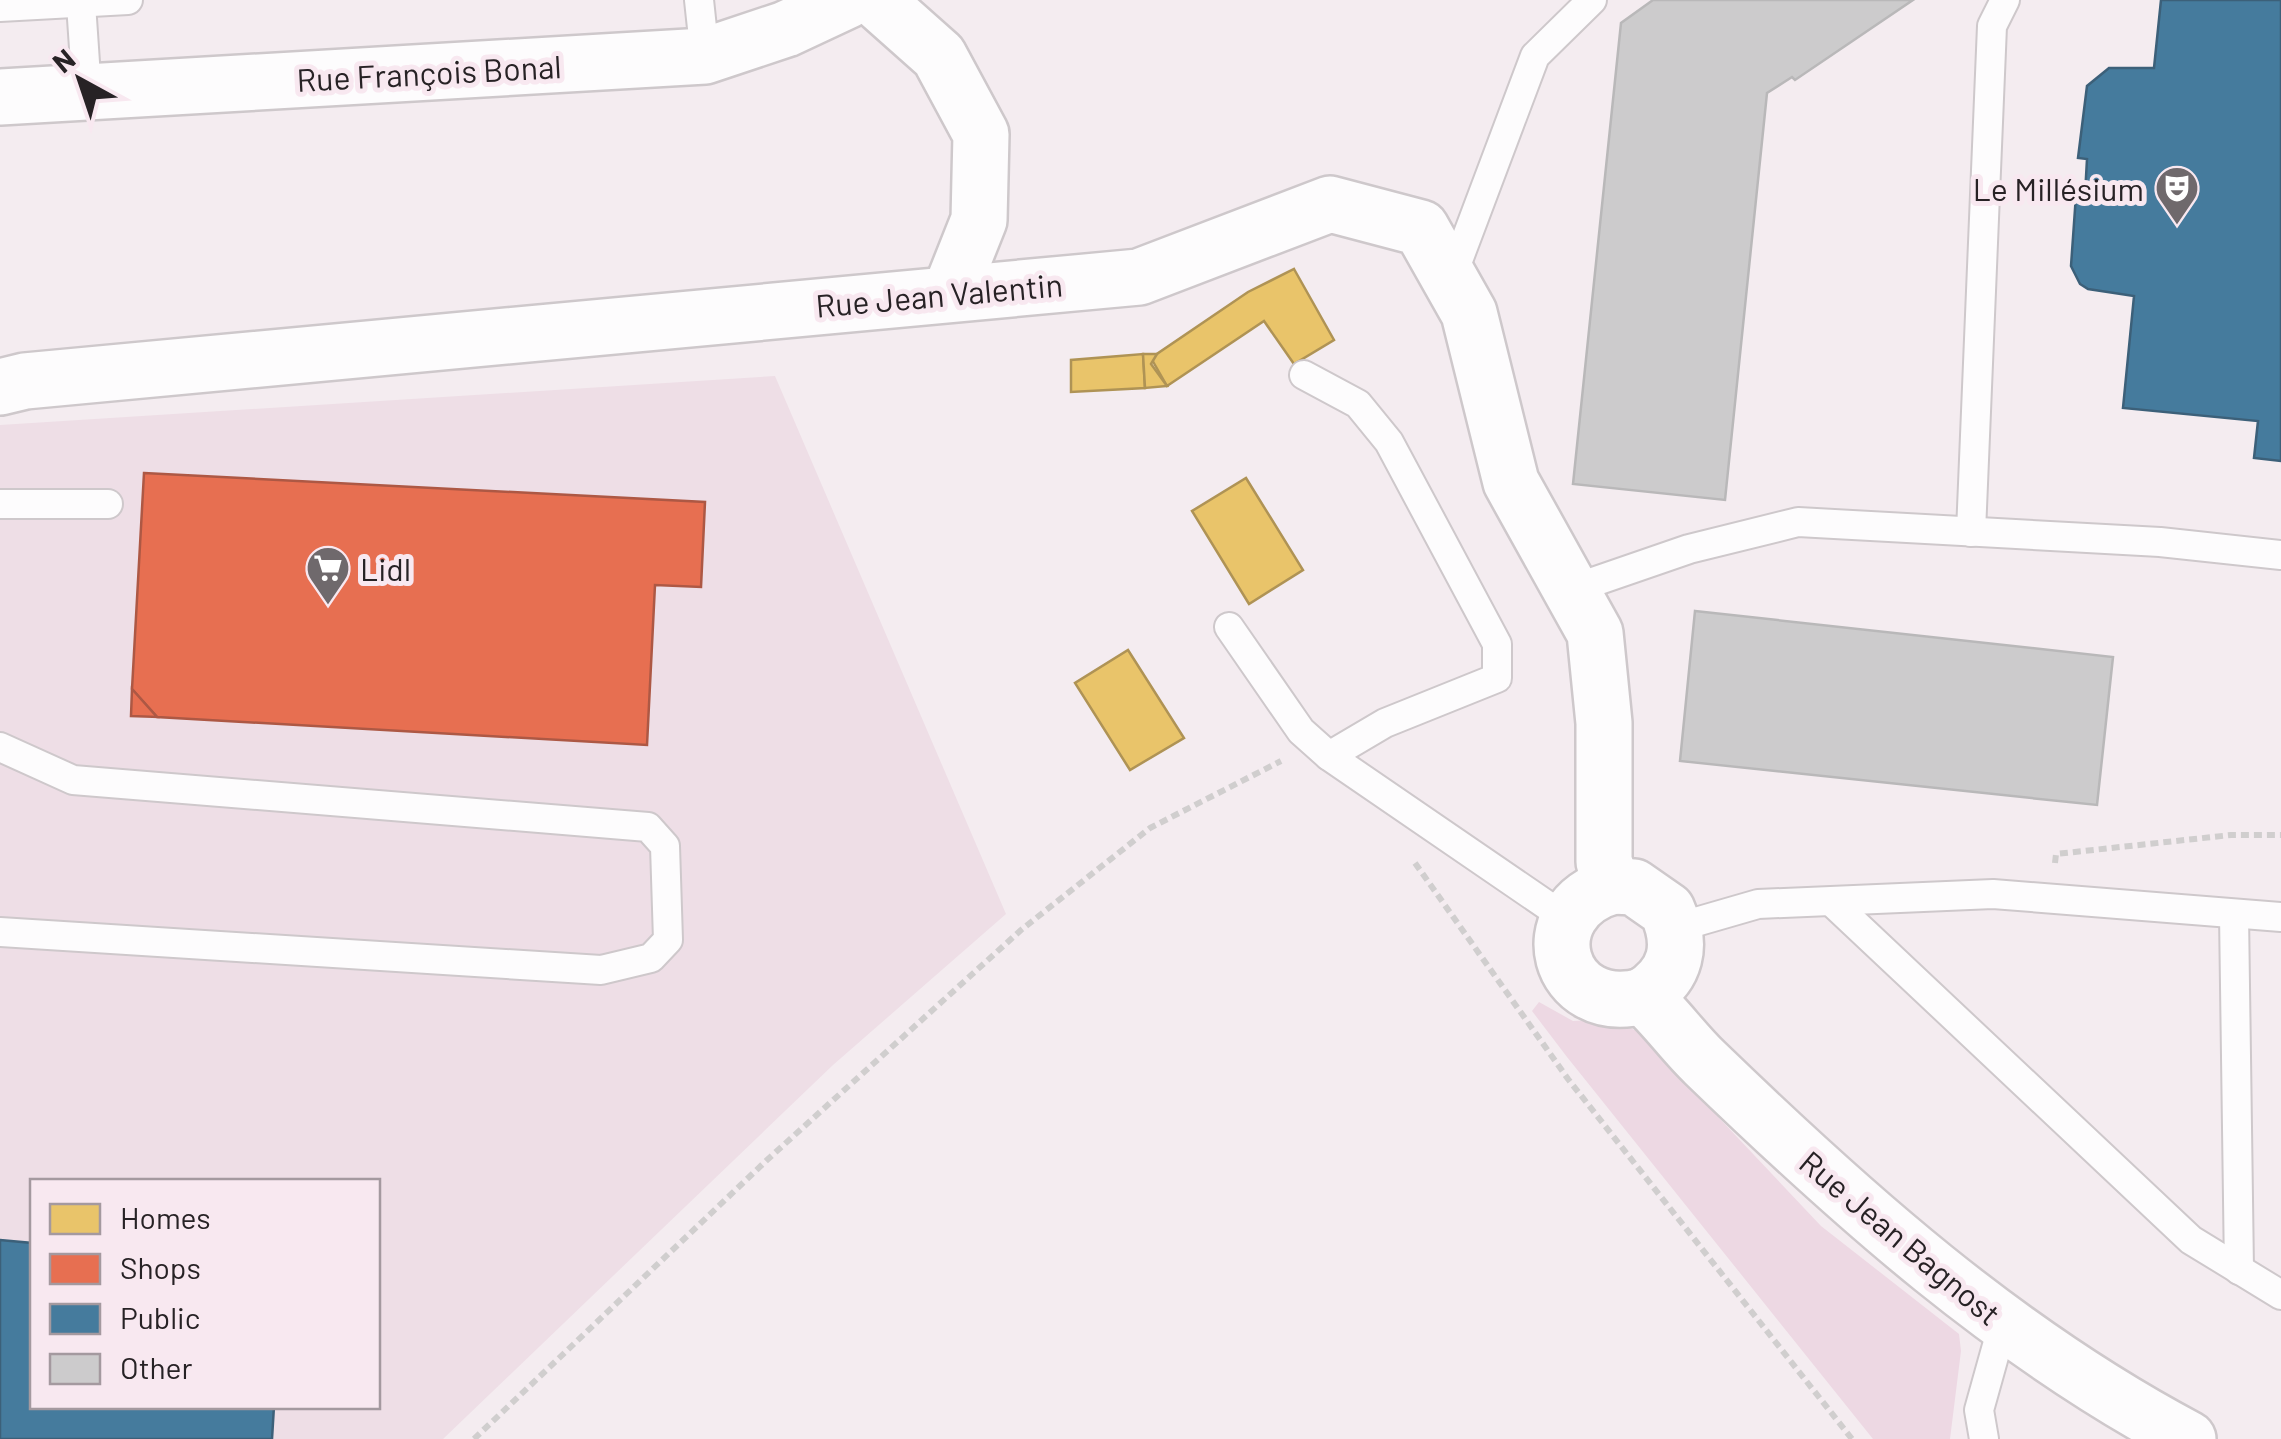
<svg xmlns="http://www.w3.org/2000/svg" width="2281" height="1439" font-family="Barlow,sans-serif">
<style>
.built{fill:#eedee6;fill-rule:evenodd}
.green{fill:#edd8e3}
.homes{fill:#e9c46a;stroke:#af9355;stroke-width:2.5}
.shops{fill:#e76f51;stroke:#ad5844;stroke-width:2.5}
.public{fill:#457b9d;stroke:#3c6079;stroke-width:2.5}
.building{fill:#cccbcc;stroke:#b9b8b9;stroke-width:2.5}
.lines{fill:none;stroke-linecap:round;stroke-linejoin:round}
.lane-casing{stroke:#cec8cb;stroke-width:32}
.street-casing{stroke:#cec8cb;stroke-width:60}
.path{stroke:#d0cece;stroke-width:6;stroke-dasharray:8 5;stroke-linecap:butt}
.lane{stroke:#fdfcfd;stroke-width:28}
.street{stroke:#fdfcfd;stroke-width:55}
.labels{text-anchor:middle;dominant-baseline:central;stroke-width:10;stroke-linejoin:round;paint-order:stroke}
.street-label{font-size:32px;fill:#272225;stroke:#f8e8f0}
.poi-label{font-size:32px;fill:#272225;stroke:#f8e8f0;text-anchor:end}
</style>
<rect width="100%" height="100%" fill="#f4ecf0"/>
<path class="built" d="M775,376l231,538 -173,151 -390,374h-443v-1014zM32,1182h346v224h-346z"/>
<polygon class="green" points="1539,1002 1573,1021 1609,1019 1637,1031 1821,1226 1959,1334 1961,1351 1950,1439 1873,1439 1567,1057 1532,1011"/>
<g class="homes">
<polygon points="1294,269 1334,340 1294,364 1264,321 1167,386 1151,358 1248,292"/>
<polygon points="1143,354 1145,388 1071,392 1071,360"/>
<polygon points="1143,354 1157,354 1151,364 1167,386 1145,388"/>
<polygon points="1246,478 1303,570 1249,604 1192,511"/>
<polygon points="1128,650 1184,738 1130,770 1075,683"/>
</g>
<g class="shops">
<polygon points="144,473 705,502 701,587 655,585 647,745 157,717 132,689"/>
<polygon points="132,689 157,717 131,716"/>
</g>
<g class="public">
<polygon points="2161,0 2281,0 2281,461 2254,458 2258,421 2123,408 2134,296 2088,289 2080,284 2071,266 2076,195 2085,195 2087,159 2078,158 2087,86 2109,68 2154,68"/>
<polygon points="0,1240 32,1243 32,1406 274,1406 272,1439 0,1439"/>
</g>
<g class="building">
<polygon points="1653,0 1913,0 1795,80 1792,77 1767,93 1725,500 1573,484 1621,23"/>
<polygon points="1695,611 2113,657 2097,805 1680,761"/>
</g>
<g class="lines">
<defs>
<g id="lane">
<polyline points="699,0 705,56"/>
<polyline points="81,4 87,92"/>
<polyline points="0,7 128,0"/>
<polyline points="1451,279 1535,56 1592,0"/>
<polyline points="1304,375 1358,404 1389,442 1497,644 1497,678 1385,723 1329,756"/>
<polyline points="0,504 108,504"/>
<polyline points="1971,532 1992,26 2005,0"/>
<polyline points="1570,590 1689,549 1798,522 2160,542 2281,555"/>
<polyline points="1229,627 1301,731 1329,756 1567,919"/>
<polyline points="0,747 73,780 648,827 665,846 668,940 651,958 601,970 0,932"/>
<polyline points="1833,903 2191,1240 2281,1295"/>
<polyline points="2234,914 2239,1270"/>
<polyline points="1675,928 1758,904 1993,894 2281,917"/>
<polyline points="1984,1439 1979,1410 2003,1324"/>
</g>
<g id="street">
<polyline points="876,0 939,56 981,134 979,220 950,293"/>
<polyline points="0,97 705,56 786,29 848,0"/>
<path d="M0,387l25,-6 1114,-104 191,-73 91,24 48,85 42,169 84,151 9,90v139l9,24c-85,24 -56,133 30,110"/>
<path d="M1613,886l21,1 33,23c16,35 10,65 -24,86 23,21 40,46 62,67 148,143 300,279 483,376"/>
</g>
</defs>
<use href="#lane" class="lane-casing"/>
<use href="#street" class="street-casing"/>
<g class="path">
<polyline points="1415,863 1568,1079 1852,1439"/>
<polyline points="2055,863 2056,854 2231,835 2281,835"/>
<polyline points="474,1439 767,1160 1021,930 1150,828 1281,761"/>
</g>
<use href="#lane" class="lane"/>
<use href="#street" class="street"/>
</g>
<defs>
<symbol id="theatre-pin" viewBox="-11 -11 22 30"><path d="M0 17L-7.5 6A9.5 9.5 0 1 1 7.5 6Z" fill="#6f696c" stroke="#f8e8f0"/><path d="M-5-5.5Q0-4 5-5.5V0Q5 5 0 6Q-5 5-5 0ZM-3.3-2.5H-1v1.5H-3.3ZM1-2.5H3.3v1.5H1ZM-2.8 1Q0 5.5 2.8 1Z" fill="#fff"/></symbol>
<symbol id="supermarket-pin" viewBox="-11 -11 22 30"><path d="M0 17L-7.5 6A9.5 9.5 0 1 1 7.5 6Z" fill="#6f696c" stroke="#f8e8f0"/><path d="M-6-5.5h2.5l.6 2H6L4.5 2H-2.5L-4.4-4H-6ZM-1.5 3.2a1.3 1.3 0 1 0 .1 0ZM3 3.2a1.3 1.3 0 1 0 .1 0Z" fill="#fff"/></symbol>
</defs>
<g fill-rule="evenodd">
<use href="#theatre-pin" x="2152" y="163" width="50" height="68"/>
<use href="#supermarket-pin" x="303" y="543" width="50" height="68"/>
</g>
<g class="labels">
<g class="street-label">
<text transform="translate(429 72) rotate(-3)">Rue François Bonal</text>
<text transform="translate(939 294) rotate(-5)">Rue Jean Valentin</text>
<text transform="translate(1901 1237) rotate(40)">Rue Jean Bagnost</text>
</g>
<g class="poi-label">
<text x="2144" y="188">Le Millésium</text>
<text x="360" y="568" text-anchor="start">Lidl</text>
</g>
</g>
<rect x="30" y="1179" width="350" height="230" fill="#f8e8f0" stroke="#a4999f" stroke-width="2.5"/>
<rect x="50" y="1204" width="50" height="30" fill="#e9c46a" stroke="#a4999f" stroke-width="2.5"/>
<text x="120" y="1229" font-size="30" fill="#272225">Homes</text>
<rect x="50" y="1254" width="50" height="30" fill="#e76f51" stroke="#a4999f" stroke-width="2.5"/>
<text x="120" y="1279" font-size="30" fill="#272225">Shops</text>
<rect x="50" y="1304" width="50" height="30" fill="#457b9d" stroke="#a4999f" stroke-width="2.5"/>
<text x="120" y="1329" font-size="30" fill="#272225">Public</text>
<rect x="50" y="1354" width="50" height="30" fill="#cccbcc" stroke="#a4999f" stroke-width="2.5"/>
<text x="120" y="1379" font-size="30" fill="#272225">Other</text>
<g transform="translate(80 80) rotate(320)" stroke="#f8e8f0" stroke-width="8" paint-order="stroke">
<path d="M0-8L18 38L0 25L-18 38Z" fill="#272225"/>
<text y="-15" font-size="28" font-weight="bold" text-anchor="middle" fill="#272225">N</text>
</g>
</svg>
